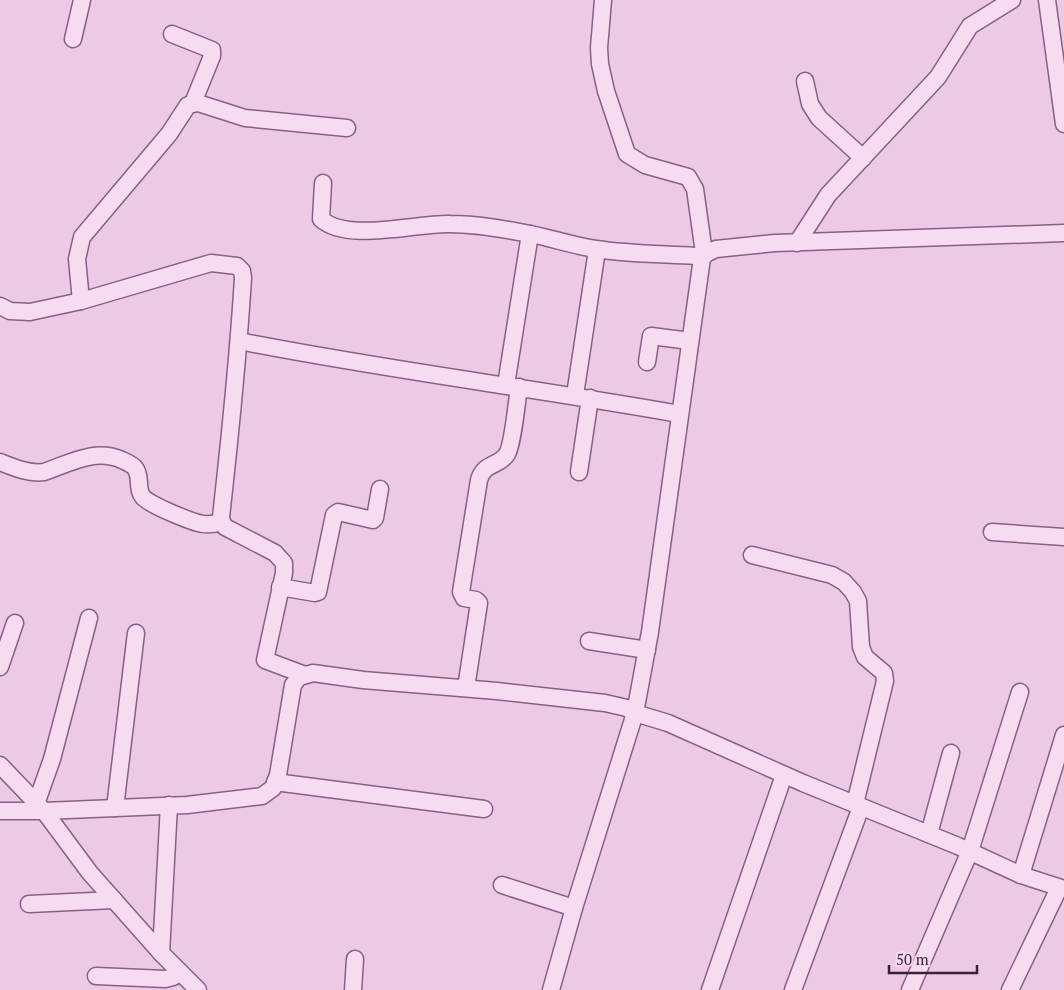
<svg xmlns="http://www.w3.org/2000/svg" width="1064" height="990" font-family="'PT Serif',serif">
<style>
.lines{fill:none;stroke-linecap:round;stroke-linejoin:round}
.minor-casing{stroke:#885f86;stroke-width:19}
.minor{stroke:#f7dcf1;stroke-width:16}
</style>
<rect width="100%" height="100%" fill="#ecc9e5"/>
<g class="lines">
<defs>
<g id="minor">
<polyline points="603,0 599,48 600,64 606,91 627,154 645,165 688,177 695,189 703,246 707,253"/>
<polyline points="1047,0 1064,124"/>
<polyline points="172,34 212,50 212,56 193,103"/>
<polyline points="73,39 82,0"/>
<polyline points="805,81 810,104 819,118 863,158"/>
<path d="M323,183l-2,36c27,24 94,4 129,5 27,0 54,5 80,10 22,4 44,12 66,15 32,5 67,5 99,7l7,2"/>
<polyline points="797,243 828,195 938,77 970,26 1012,0"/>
<polyline points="81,301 77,259 82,237 169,134 188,105 198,103 245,118 347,128"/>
<path d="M0,306l10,5 20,1 51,-11 130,-38 26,3 5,5 1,7c-5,80 -13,159 -22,239l1,5 3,5 50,26 9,10v10l-19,87 40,15"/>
<path d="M239,341c146,29 294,47 440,73"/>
<polyline points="647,362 651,336 690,341"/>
<polyline points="506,385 530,234"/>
<polyline points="575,395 597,250"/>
<path d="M0,462c15,6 29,12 44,10 26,-9 51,-24 78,-12 4,2 10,4 13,8 7,9 1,21 8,29 7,8 48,25 60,27 6,1 12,0 19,-2"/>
<polyline points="579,472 590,398"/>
<polyline points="992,532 1064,537"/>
<polyline points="752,555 832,575 844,582 853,592 858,601 861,647 865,657 884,673 885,681 855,804"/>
<polyline points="280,587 315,593 318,592 334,515 338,512 373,520 375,518 380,489"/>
<polyline points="589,641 647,650"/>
<polyline points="0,667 15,623"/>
<path d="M466,688l13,-85 -3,-3 -12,-2 -3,-6 18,-112c5,-18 20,-13 28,-26 6,-10 10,-54 12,-67"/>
<polyline points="0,765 44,811 90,873 114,900 161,953 198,990"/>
<polyline points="275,782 484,809"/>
<polyline points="36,804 52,759 89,618"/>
<polyline points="115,808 136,633"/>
<polyline points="0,811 44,811 187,805 262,796 273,788 278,775 293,685 299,677 313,673 363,680 497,691 605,703 627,708 635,713 668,723 803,783 958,846 1021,875 1064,889"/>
<polyline points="929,834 951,753"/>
<polyline points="1021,875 1064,735"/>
<polyline points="502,885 574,908"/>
<polyline points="29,904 114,900"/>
<polyline points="161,953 169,805"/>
<polyline points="96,976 165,979 173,977 180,972"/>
<polyline points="353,990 355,959"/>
<polyline points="551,990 574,908 635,713 650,632 702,258 707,253 716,249 775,243 1064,233"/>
<polyline points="710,990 784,775"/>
<polyline points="793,990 861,807"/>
<polyline points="910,990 970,851 1020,692"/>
<polyline points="1010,990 1059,888"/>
</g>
</defs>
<use href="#minor" class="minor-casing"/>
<use href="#minor" class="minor"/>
</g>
<path d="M889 965v8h88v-8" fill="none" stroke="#392139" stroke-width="2.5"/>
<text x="896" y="965" font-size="15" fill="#392139" stroke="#f4d8ee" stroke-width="4" paint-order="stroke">50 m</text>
</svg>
